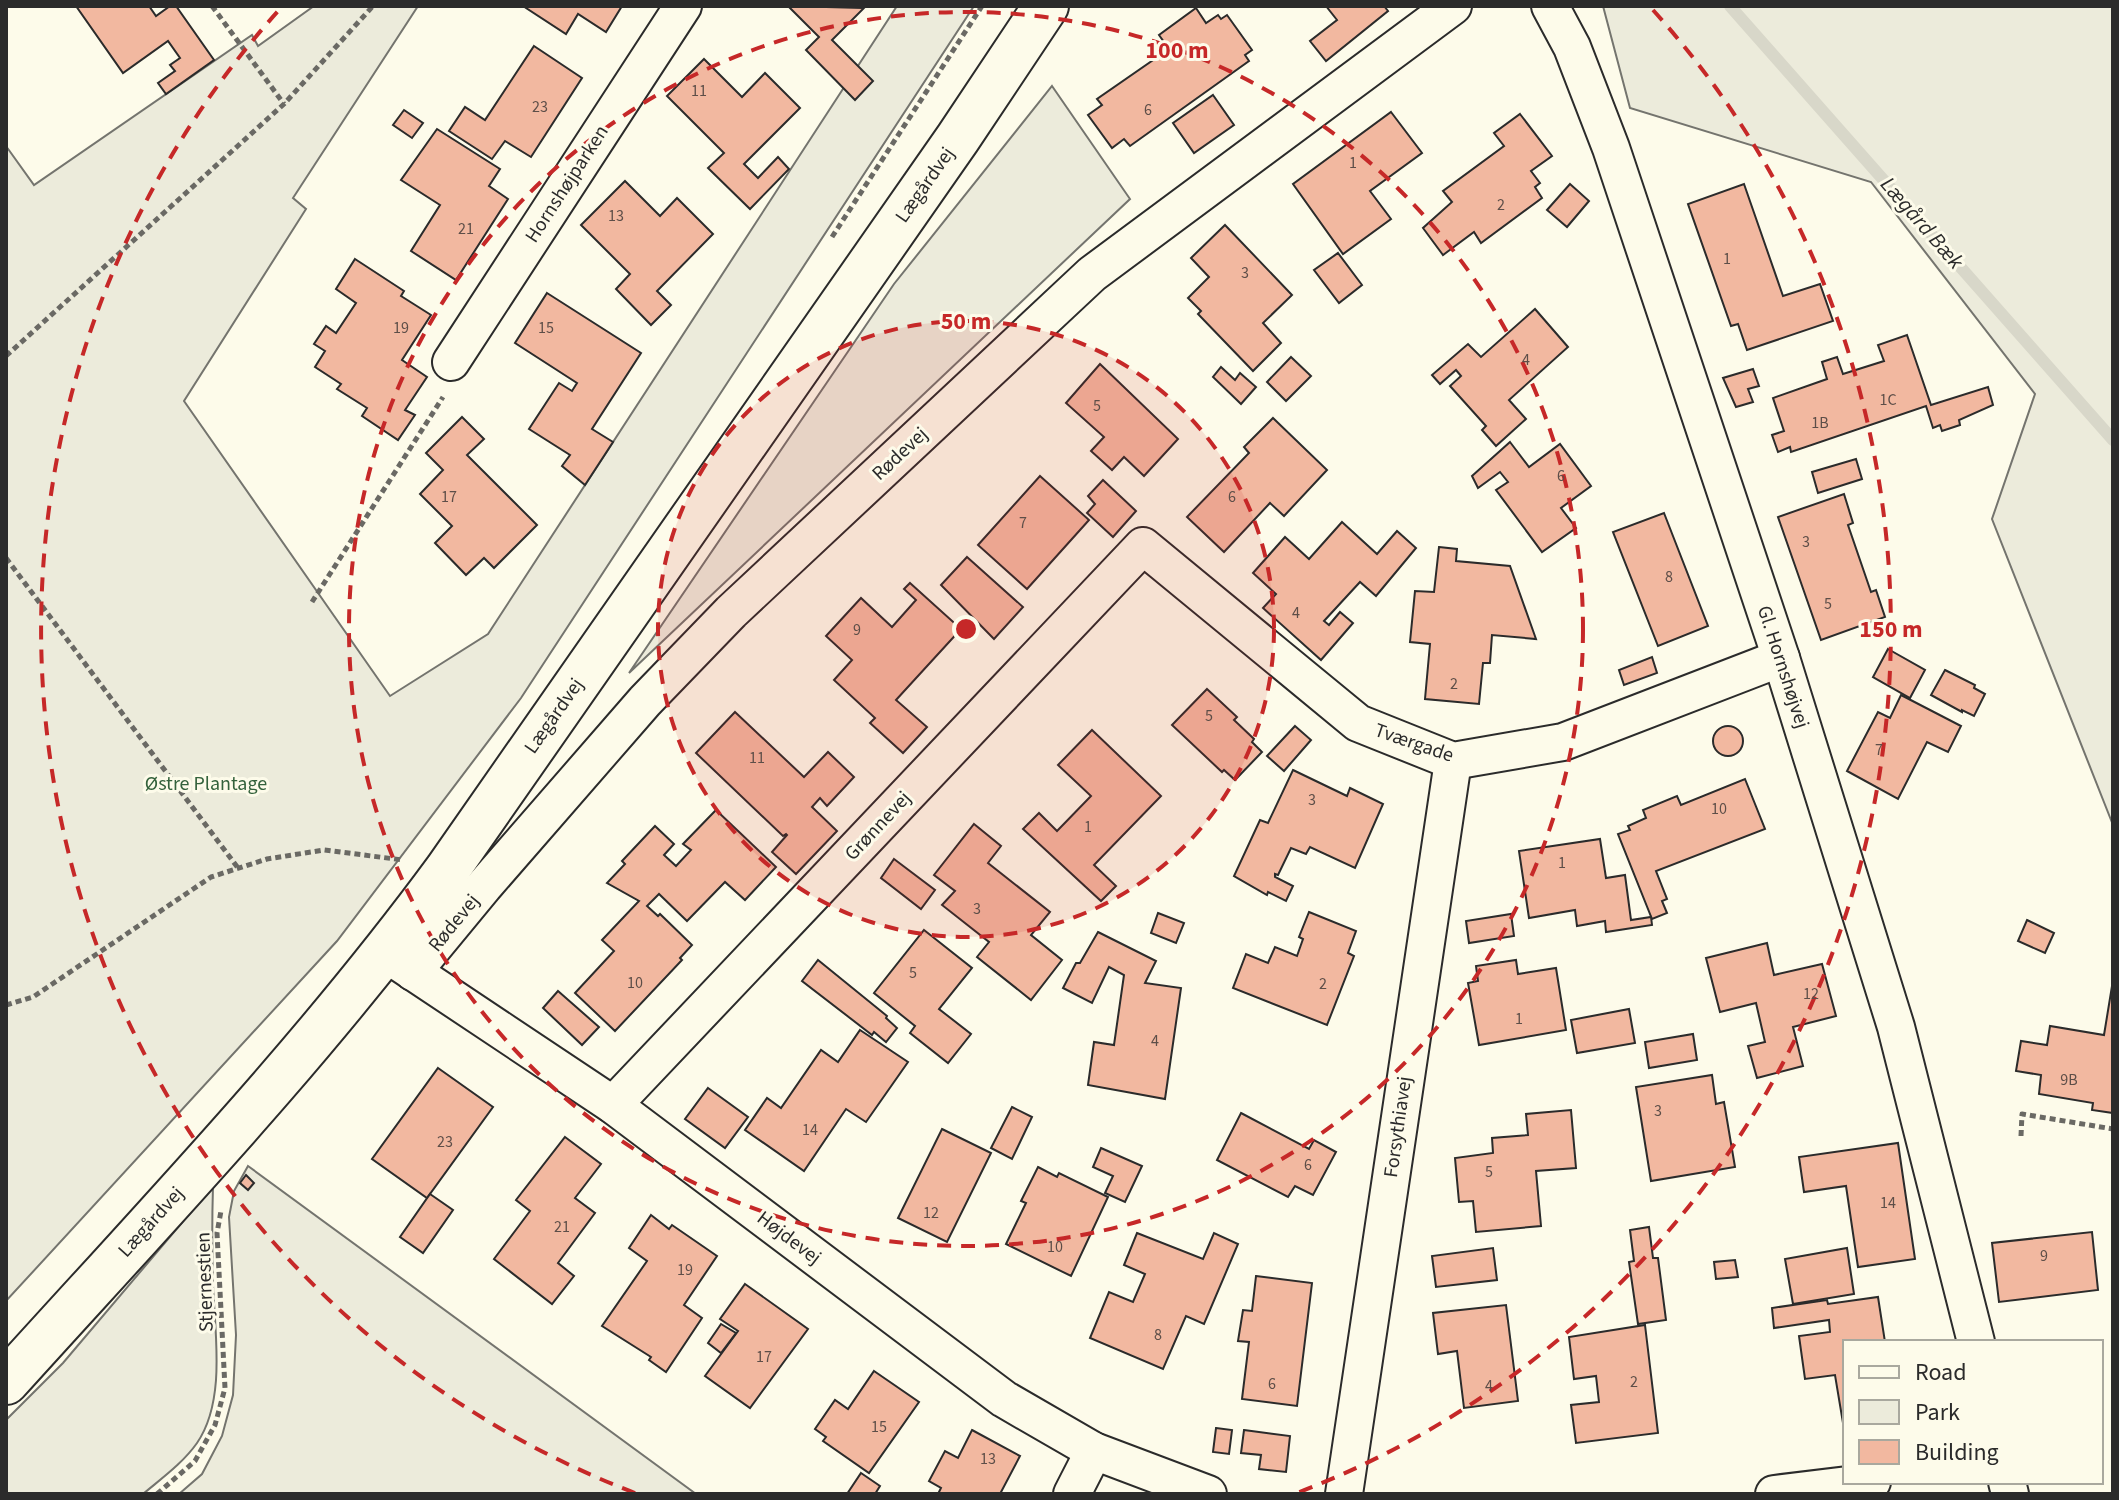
<svg xmlns="http://www.w3.org/2000/svg" width="2119" height="1500" font-family="'Source Sans 3',sans-serif">
<style>
.green{fill:#ecebdb;stroke:#74746e;stroke-width:2}
.lines{fill:none;stroke-linecap:round;stroke-linejoin:round}
.stream{stroke:#d8d7c9;stroke-width:12}
.building{fill:#f2b8a0;stroke:#2b2b2b;stroke-width:2}
.minor-casing{stroke:#2b2b2b;stroke-width:40}
.tertiary-casing{stroke:#2b2b2b;stroke-width:48}
.path{stroke:#6a6964;stroke-width:5;stroke-dasharray:6 4;stroke-linecap:butt}
.minor{stroke:#fdfbea;stroke-width:36}
.tertiary{stroke:#fdfbea;stroke-width:44}
.ring{fill:none;stroke:#c62828;stroke-width:4;stroke-dasharray:14 10}
.labels{text-anchor:middle;dominant-baseline:central;stroke-width:6;stroke-linejoin:round;paint-order:stroke}
.number-label{font-size:16px;fill:#5d4e48}
.street-label{font-size:20px;fill:#2b2b2b;stroke:#fdfbea}
.park-label{font-size:20px;fill:#34623c;stroke:#fdfbea}
.water-label{font-size:22px;font-style:italic;fill:#2b2b2b;stroke:#fdfbea}
.centre{fill:#c62828;stroke:#fdfbea;stroke-width:4}
.ring-label{font-size:24px;text-anchor:middle;font-weight:bold;fill:#c62828;stroke:#fdfbea;stroke-width:6;stroke-linejoin:round;paint-order:stroke}
</style>
<rect width="100%" height="100%" fill="#fdfbea"/>
<g class="green">
<polygon points="314,6 418,6 293,198 306,209 184,401 390,696 488,634 897,6 974,6 521,698 337,941 6,1301 6,146 34,185 252,35 258,46"/>
<polygon points="1603,6 2113,6 2113,825 1992,519 2035,394 1871,182 1630,108"/>
<polygon points="1052,86 1130,199 629,673 894,284"/>
<polygon points="248,1166 696,1494 179,1494 202,1474 222,1436 233,1395 236,1335 229,1217 234,1191"/>
<path d="M213,1186c-1,33 -1,66 0,99 2,49 13,116 -16,158 -14,20 -35,35 -54,51h-137v-74l57,-57z"/>
</g>
<g class="lines">
<polyline class="stream" points="1730,6 2113,440"/>
</g>
<g class="building">
<polygon points="76,6 149,6 156,16 170,6 176,6 214,60 166,94 158,83 175,71 170,65 180,58 168,41 123,73"/>
<polygon points="523,6 622,6 606,32 578,14 566,34"/>
<polygon points="788,6 864,8 832,40 873,81 855,100 806,50 819,37"/>
<polygon points="1326,6 1384,6 1388,11 1326,61 1310,41 1337,20"/>
<polygon points="1196,8 1206,23 1218,15 1221,19 1227,15 1252,50 1245,55 1249,61 1130,146 1124,139 1112,148 1088,115 1102,105 1097,99 1169,49 1159,35"/>
<polygon points="534,46 582,78 531,157 505,141 492,159 449,131 465,107 485,120"/>
<polygon points="704,59 742,97 765,73 800,108 744,164 758,178 778,157 789,169 750,209 708,168 724,153 667,96"/>
<polygon points="1213,95 1234,125 1194,153 1173,123"/>
<polygon points="404,110 423,123 412,138 393,125"/>
<polygon points="1391,112 1422,153 1370,191 1391,219 1343,254 1293,184"/>
<polygon points="1520,114 1552,156 1531,171 1540,183 1535,187 1542,198 1481,243 1474,232 1443,255 1423,228 1452,202 1443,191 1504,146 1494,133"/>
<polygon points="437,129 500,169 489,186 508,199 456,280 411,251 440,205 401,180"/>
<polygon points="625,181 660,216 677,198 713,234 657,291 671,305 651,325 616,289 630,274 581,225"/>
<polygon points="1570,184 1589,201 1567,227 1547,210"/>
<polygon points="1744,184 1783,296 1820,284 1833,321 1747,350 1738,324 1731,326 1688,204"/>
<polygon points="1225,225 1292,295 1263,323 1281,343 1253,371 1198,314 1201,311 1188,298 1209,277 1191,258"/>
<polygon points="1338,253 1362,285 1339,303 1314,270"/>
<polygon points="355,259 404,291 401,296 431,315 402,360 427,377 405,410 415,415 398,440 362,416 367,408 337,389 341,384 315,367 325,351 314,344 326,326 336,333 356,303 336,289"/>
<polygon points="547,293 641,353 592,429 613,442 585,485 562,466 570,455 529,429 559,383 572,391 577,383 515,343"/>
<polygon points="1535,309 1568,347 1509,400 1526,419 1496,446 1482,430 1486,426 1450,386 1461,376 1456,370 1440,384 1432,375 1468,344 1481,357"/>
<polygon points="1907,335 1931,405 1988,387 1993,405 1959,420 1960,425 1942,431 1940,425 1933,428 1926,406 1791,452 1790,447 1778,452 1772,435 1784,431 1773,398 1827,379 1822,362 1837,357 1843,374 1884,361 1878,345"/>
<polygon points="1291,357 1311,376 1286,401 1267,382"/>
<polygon points="1100,364 1178,439 1144,476 1124,457 1112,470 1091,451 1104,437 1066,403"/>
<polygon points="1221,367 1235,380 1240,373 1256,387 1241,404 1213,377"/>
<polygon points="1753,369 1759,386 1748,389 1753,402 1736,407 1723,378"/>
<polygon points="462,417 484,439 467,455 537,525 494,568 484,558 466,575 435,543 452,526 420,494 443,470 426,453"/>
<polygon points="1273,418 1327,470 1284,516 1270,503 1224,552 1187,517 1249,453 1244,447"/>
<polygon points="1510,442 1529,467 1560,444 1591,486 1561,508 1576,528 1542,552 1496,490 1508,482 1500,472 1478,488 1472,476"/>
<polygon points="1856,459 1862,479 1818,493 1812,472"/>
<polygon points="1040,476 1089,520 1027,589 978,545"/>
<polygon points="1103,480 1136,511 1113,537 1087,513 1095,504 1088,496"/>
<polygon points="1844,494 1853,523 1848,525 1871,592 1876,590 1885,617 1821,640 1778,517"/>
<polygon points="1664,513 1708,626 1658,646 1613,532"/>
<polygon points="1342,522 1377,554 1397,531 1416,548 1376,596 1360,582 1324,621 1329,625 1340,612 1353,623 1321,660 1263,608 1276,594 1253,573 1285,537 1309,559"/>
<polygon points="1439,547 1457,549 1456,561 1510,566 1536,639 1492,635 1490,663 1483,663 1479,704 1425,699 1430,644 1410,642 1415,591 1434,592"/>
<polygon points="967,557 1023,607 994,639 941,585"/>
<polygon points="910,583 961,629 896,700 927,727 903,753 870,723 875,718 834,680 852,660 826,636 861,598 892,627 916,600 904,589"/>
<polygon points="1888,649 1925,670 1910,698 1873,677"/>
<polygon points="1652,657 1657,673 1624,685 1619,670"/>
<polygon points="1945,670 1975,685 1974,688 1985,694 1974,716 1962,710 1962,712 1931,695"/>
<polygon points="1207,689 1237,717 1234,720 1254,739 1252,742 1262,752 1235,780 1224,770 1222,772 1172,725"/>
<polygon points="1901,695 1961,726 1948,752 1927,742 1898,799 1847,771 1878,712 1890,718"/>
<polygon points="735,712 804,777 828,752 854,777 827,806 820,798 812,807 837,831 796,874 772,852 787,835 786,834 783,836 696,753"/>
<circle cx="1728" cy="741" r="15"/>
<polygon points="1295,726 1311,740 1284,771 1267,756"/>
<polygon points="1092,730 1161,796 1094,865 1116,886 1101,901 1023,829 1039,813 1057,831 1091,796 1058,765"/>
<polygon points="1293,770 1347,796 1350,788 1383,804 1355,868 1310,847 1306,854 1291,848 1278,875 1275,874 1275,877 1293,886 1286,901 1268,892 1267,895 1234,876 1260,820 1268,823"/>
<polygon points="1745,779 1765,829 1656,871 1667,899 1662,901 1667,913 1652,919 1618,834 1630,830 1628,826 1646,818 1643,810 1677,796 1681,805"/>
<polygon points="716,810 776,867 745,900 725,882 687,921 659,894 647,906 658,916 660,914 692,945 680,958 682,960 615,1031 575,993 614,951 602,940 639,901 607,883 625,864 622,861 655,826 674,844 664,855 676,866 691,850 683,844"/>
<polygon points="974,824 1001,846 988,863 1050,912 1031,935 1062,960 1031,1000 977,957 989,942 942,905 955,891 934,875"/>
<polygon points="1600,839 1606,878 1625,875 1631,920 1651,917 1652,925 1606,932 1605,921 1577,926 1575,910 1529,918 1519,851"/>
<polygon points="894,859 935,890 921,909 881,878"/>
<polygon points="1309,912 1356,931 1348,953 1354,956 1327,1025 1233,988 1246,954 1268,963 1275,947 1297,956 1303,939 1299,937"/>
<polygon points="1158,913 1184,923 1176,943 1151,933"/>
<polygon points="1511,914 1514,936 1469,943 1466,921"/>
<polygon points="2027,920 2054,933 2045,953 2018,941"/>
<polygon points="924,930 972,968 939,1009 971,1034 948,1063 910,1033 915,1026 874,993"/>
<polygon points="1098,932 1156,961 1145,983 1181,988 1165,1099 1088,1085 1094,1042 1114,1045 1124,975 1109,967 1092,1003 1063,988 1076,963 1080,963"/>
<polygon points="1767,943 1774,975 1822,964 1836,1016 1793,1027 1803,1066 1757,1078 1748,1046 1765,1042 1756,1003 1720,1012 1706,958"/>
<polygon points="818,960 887,1016 886,1018 897,1028 886,1042 874,1032 872,1035 802,981"/>
<polygon points="1516,960 1518,974 1556,968 1566,1030 1479,1045 1468,983 1478,981 1476,966"/>
<polygon points="2113,980 2113,1113 2092,1110 2093,1103 2039,1094 2041,1075 2016,1071 2021,1041 2047,1045 2050,1026 2104,1035"/>
<polygon points="558,991 599,1027 582,1045 543,1008"/>
<polygon points="1629,1009 1635,1043 1577,1053 1571,1020"/>
<polygon points="860,1030 908,1062 866,1122 846,1109 804,1171 745,1130 767,1098 781,1108 821,1050 838,1062"/>
<polygon points="1693,1034 1697,1060 1649,1068 1645,1042"/>
<polygon points="438,1068 493,1107 427,1198 372,1159"/>
<polygon points="1712,1075 1716,1104 1724,1102 1735,1167 1651,1181 1636,1087"/>
<polygon points="708,1088 748,1117 725,1148 685,1119"/>
<polygon points="1012,1107 1032,1117 1012,1159 991,1148"/>
<polygon points="1571,1110 1576,1168 1536,1171 1541,1226 1476,1232 1473,1201 1459,1202 1455,1158 1493,1153 1492,1138 1528,1135 1526,1114"/>
<polygon points="1241,1113 1309,1149 1314,1140 1336,1152 1313,1195 1295,1186 1288,1197 1217,1160"/>
<polygon points="942,1129 991,1153 947,1242 898,1218"/>
<polygon points="565,1137 601,1164 575,1198 595,1213 558,1263 574,1276 552,1304 494,1259 530,1211 516,1200"/>
<polygon points="1898,1143 1915,1259 1858,1267 1846,1186 1804,1192 1799,1157"/>
<polygon points="1101,1148 1142,1166 1125,1202 1105,1193 1113,1176 1093,1167"/>
<polygon points="1038,1167 1057,1177 1059,1173 1108,1197 1071,1276 1006,1244 1026,1203 1021,1201"/>
<polygon points="246,1175 254,1183 248,1190 240,1183"/>
<polygon points="430,1194 453,1210 423,1253 400,1237"/>
<polygon points="651,1215 669,1229 672,1225 717,1256 684,1305 702,1318 666,1372 649,1360 651,1357 602,1326 647,1261 629,1248"/>
<polygon points="1649,1227 1653,1258 1658,1258 1666,1320 1638,1324 1629,1262 1634,1261 1630,1230"/>
<polygon points="2092,1232 2098,1290 1999,1302 1992,1243"/>
<polygon points="1137,1233 1203,1259 1214,1233 1238,1244 1204,1324 1186,1316 1163,1369 1090,1338 1109,1292 1133,1302 1145,1274 1124,1265"/>
<polygon points="1493,1248 1497,1280 1436,1287 1432,1256"/>
<polygon points="1847,1248 1854,1294 1793,1304 1785,1259"/>
<polygon points="1735,1260 1738,1277 1716,1279 1714,1262"/>
<polygon points="1256,1276 1312,1283 1297,1406 1242,1399 1249,1342 1238,1341 1243,1310 1252,1311"/>
<polygon points="745,1284 808,1329 750,1408 705,1376 738,1331 720,1319"/>
<polygon points="1878,1297 1885,1342 1845,1342 1845,1422 1843,1423 1835,1375 1805,1379 1799,1336 1830,1332 1829,1320 1774,1328 1772,1308 1827,1300 1828,1304"/>
<polygon points="1506,1305 1518,1401 1464,1408 1457,1351 1438,1354 1433,1313"/>
<polygon points="721,1324 736,1333 721,1353 708,1343"/>
<polygon points="1645,1325 1658,1433 1576,1443 1571,1405 1599,1402 1596,1376 1574,1379 1569,1337"/>
<polygon points="874,1371 919,1402 869,1473 823,1441 826,1437 815,1429 835,1400 848,1409"/>
<polygon points="1216,1428 1232,1430 1229,1454 1213,1452"/>
<polygon points="972,1430 1020,1456 1000,1494 938,1494 941,1488 929,1481 945,1451 958,1458"/>
<polygon points="1244,1430 1290,1436 1286,1472 1259,1469 1261,1455 1241,1453"/>
<polygon points="861,1473 880,1486 875,1494 847,1494"/>
</g>
<g class="lines">
<defs>
<g id="minor">
<polyline points="1550,6 1572,47 1611,148 1781,658 1896,1027 1976,1342"/>
<polyline points="451,362 683,6"/>
<polyline points="394,959 613,1105 1004,1399 1094,1451 1208,1494"/>
<polyline points="413,972 484,886 645,701 731,612 1092,274 1453,6"/>
<polyline points="613,1105 1143,546 1358,723 1453,761 1563,742 1781,658"/>
<polyline points="2007,1482 2010,1494"/>
<polyline points="1072,1494 1094,1451"/>
<polyline points="1344,1494 1453,761"/>
<polyline points="1774,1494 1872,1482"/>
</g>
<path id="tertiary" d="M6,1382c151,-167 308,-331 441,-512l511,-732 88,-132"/>
</defs>
<use href="#minor" class="minor-casing"/>
<use href="#tertiary" class="tertiary-casing"/>
<g class="path">
<polyline points="212,6 284,104"/>
<polyline points="832,237 982,6"/>
<polyline points="6,356 284,104 373,6"/>
<polyline points="6,558 238,868"/>
<polyline points="312,602 443,397"/>
<polyline points="6,1005 33,997 211,877 267,859 324,850 403,860"/>
<polyline points="2021,1136 2022,1114 2113,1129"/>
<polyline points="157,1494 195,1461 215,1425 225,1388 217,1233 221,1211"/>
</g>
<use href="#minor" class="minor"/>
<use href="#tertiary" class="tertiary"/>
</g>
<circle cx="966" cy="629" r="308" fill="#c62828" fill-opacity=".12"/>
<g class="ring">
<circle cx="966" cy="629" r="308"/>
<circle cx="966" cy="629" r="617"/>
<path d="M635 1493A925 925 0 0 1 279 10M1653 10A925 925 0 0 1 1297 1493"/>
</g>
<g class="labels">
<g class="number-label">
<text x="699" y="91">11</text>
<text x="540" y="107">23</text>
<text x="1148" y="110">6</text>
<text x="1353" y="163">1</text>
<text x="1501" y="205">2</text>
<text x="616" y="216">13</text>
<text x="466" y="229">21</text>
<text x="1727" y="259">1</text>
<text x="1245" y="273">3</text>
<text x="401" y="328">19</text>
<text x="546" y="328">15</text>
<text x="1526" y="360">4</text>
<text x="1888" y="400">1C</text>
<text x="1097" y="406">5</text>
<text x="1820" y="423">1B</text>
<text x="1561" y="476">6</text>
<text x="449" y="497">17</text>
<text x="1232" y="497">6</text>
<text x="1023" y="523">7</text>
<text x="1806" y="542">3</text>
<text x="1669" y="577">8</text>
<text x="1828" y="604">5</text>
<text x="1296" y="613">4</text>
<text x="857" y="630">9</text>
<text x="1454" y="684">2</text>
<text x="1209" y="716">5</text>
<text x="1879" y="750">7</text>
<text x="757" y="758">11</text>
<text x="1312" y="800">3</text>
<text x="1719" y="809">10</text>
<text x="1088" y="827">1</text>
<text x="1562" y="863">1</text>
<text x="977" y="909">3</text>
<text x="913" y="973">5</text>
<text x="635" y="983">10</text>
<text x="1323" y="984">2</text>
<text x="1811" y="994">12</text>
<text x="1519" y="1019">1</text>
<text x="1155" y="1041">4</text>
<text x="2069" y="1080">9B</text>
<text x="1658" y="1111">3</text>
<text x="810" y="1130">14</text>
<text x="445" y="1142">23</text>
<text x="1308" y="1165">6</text>
<text x="1489" y="1172">5</text>
<text x="1888" y="1203">14</text>
<text x="931" y="1213">12</text>
<text x="562" y="1227">21</text>
<text x="1055" y="1247">10</text>
<text x="2044" y="1256">9</text>
<text x="685" y="1270">19</text>
<text x="1158" y="1335">8</text>
<text x="764" y="1357">17</text>
<text x="1634" y="1382">2</text>
<text x="1272" y="1384">6</text>
<text x="1489" y="1386">4</text>
<text x="879" y="1427">15</text>
<text x="988" y="1459">13</text>
</g>
<g class="street-label">
<text transform="translate(567 184) rotate(-57)">Hornshøjparken</text>
<text transform="translate(925 185) rotate(-55)">Lægårdvej</text>
<text transform="translate(900 454) rotate(-43)">Rødevej</text>
<text transform="translate(1783 667) rotate(72)">Gl. Hornshøjvej</text>
<text transform="translate(554 716) rotate(-55)">Lægårdvej</text>
<text transform="translate(1414 743) rotate(19)">Tværgade</text>
<text transform="translate(878 826) rotate(-47)">Grønnevej</text>
<text transform="translate(454 923) rotate(-51)">Rødevej</text>
<text transform="translate(1398 1127) rotate(-82)">Forsythiavej</text>
<text transform="translate(151 1222) rotate(-48)">Lægårdvej</text>
<text transform="translate(789 1238) rotate(37)">Højdevej</text>
<text transform="translate(205 1282) rotate(-92)">Stjernestien</text>
</g>
<g class="park-label">
<text x="206" y="784">Østre Plantage</text>
</g>
<g class="water-label">
<text transform="translate(1922 223) rotate(49)">Lægård Bæk</text>
</g>
</g>
<circle cx="966" cy="629" r="12" class="centre"/>
<g class="ring-label">
<text x="1177" y="58">100 m</text>
<text x="966" y="329">50 m</text>
<text x="1891" y="637">150 m</text>
</g>
<rect width="2119" height="1500" fill="none" stroke="#2b2b2b" stroke-width="16"/>
<rect x="1843" y="1340" width="260" height="144" fill="#fdfbea" stroke="#a9a89e" stroke-width="2"/>
<rect x="1859" y="1366" width="40" height="12" fill="#fdfbea" stroke="#a9a89e" stroke-width="2"/>
<text x="1915" y="1380" font-size="24" fill="#2b2b2b">Road</text>
<rect x="1859" y="1400" width="40" height="24" fill="#ecebdb" stroke="#a9a89e" stroke-width="2"/>
<text x="1915" y="1420" font-size="24" fill="#2b2b2b">Park</text>
<rect x="1859" y="1440" width="40" height="24" fill="#f2b8a0" stroke="#a9a89e" stroke-width="2"/>
<text x="1915" y="1460" font-size="24" fill="#2b2b2b">Building</text>
</svg>
